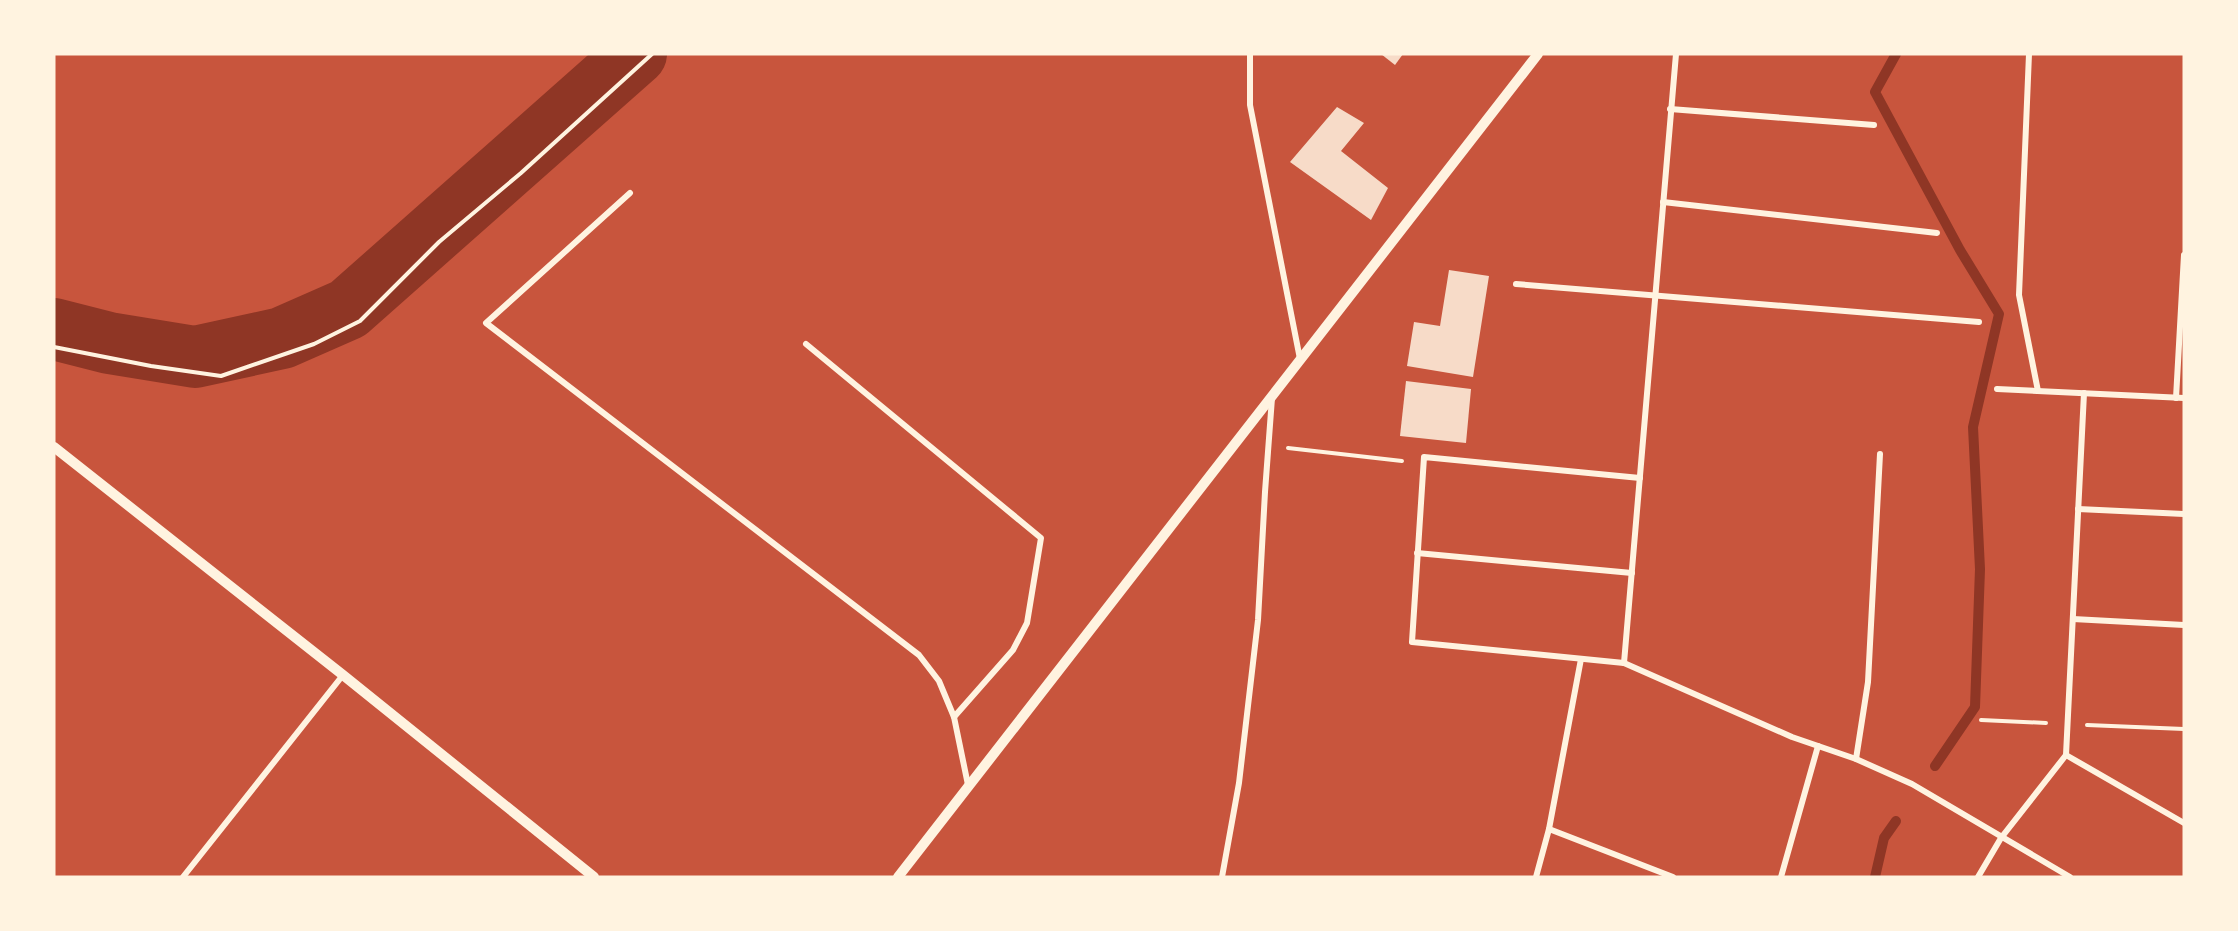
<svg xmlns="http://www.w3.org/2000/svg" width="2238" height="931" font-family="'DejaVu Sans',sans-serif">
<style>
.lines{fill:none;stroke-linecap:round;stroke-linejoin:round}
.stream{stroke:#8f3625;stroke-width:10}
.river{stroke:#8f3625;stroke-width:62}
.building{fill:#f7dbc8}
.path{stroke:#fff3e0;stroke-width:4}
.minor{stroke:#fff3e0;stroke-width:6}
.tertiary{stroke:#fff3e0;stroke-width:10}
</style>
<rect width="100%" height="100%" fill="#c8553d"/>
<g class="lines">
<g class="stream">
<polyline points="1896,54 1875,92 1960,250 1999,314 1973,427 1980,569 1975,707 1935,766"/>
<polyline points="1875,877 1884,838 1896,821"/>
</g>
<polyline class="river" points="54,329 109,343 195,357 282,338 348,309 636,54"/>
</g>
<g class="building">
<polygon points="1381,54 1403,54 1395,65"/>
<polygon points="1337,107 1364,123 1341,151 1388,188 1371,220 1290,162"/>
<polygon points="1449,270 1489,276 1473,377 1407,366 1414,322 1440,326"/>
<polygon points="1406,381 1471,389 1466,443 1400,436"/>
</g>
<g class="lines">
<g class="path">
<polyline points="54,347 151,366 221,376 314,344 360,321 439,242 521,173 652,54"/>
<polyline points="1288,448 1402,461"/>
<polyline points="1981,720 2046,723"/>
<polyline points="2087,725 2184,729"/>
</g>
<g class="minor">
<polyline points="1250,54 1250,105 1300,359"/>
<polyline points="2029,54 2019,295 2038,391"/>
<polyline points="1670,109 1874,125"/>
<polyline points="630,193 486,323 919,655 939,681 954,717 968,785"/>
<polyline points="1663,202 1937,233"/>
<polyline points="1516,284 1979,322"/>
<polyline points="806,344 1041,538 1027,623 1013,650 954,717"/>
<polyline points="1997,389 2184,398"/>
<polyline points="2176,398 2184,255"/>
<polyline points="1640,478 1424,457 1412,642 1624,663 1792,737 1856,759 1912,784 2070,877"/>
<polyline points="2078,509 2184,514"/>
<polyline points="1417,553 1632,573"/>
<polyline points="2073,619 2184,625"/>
<polyline points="1624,663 1676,54"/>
<polyline points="2066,755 2184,823"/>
<polyline points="1856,759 1868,682 1880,454"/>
<polyline points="1549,829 1673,877"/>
<polyline points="183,877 343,675"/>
<polyline points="1222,877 1239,783 1258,620 1265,492 1272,398"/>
<polyline points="1536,877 1549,829 1581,659"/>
<polyline points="1781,877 1818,746"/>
<polyline points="1978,877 2001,838 2066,755 2084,393"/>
</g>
<g class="tertiary">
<polyline points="54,447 343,675 594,877"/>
<polyline points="898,877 1538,54"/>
</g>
</g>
<rect width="2238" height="931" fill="none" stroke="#fff3e0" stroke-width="111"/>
</svg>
